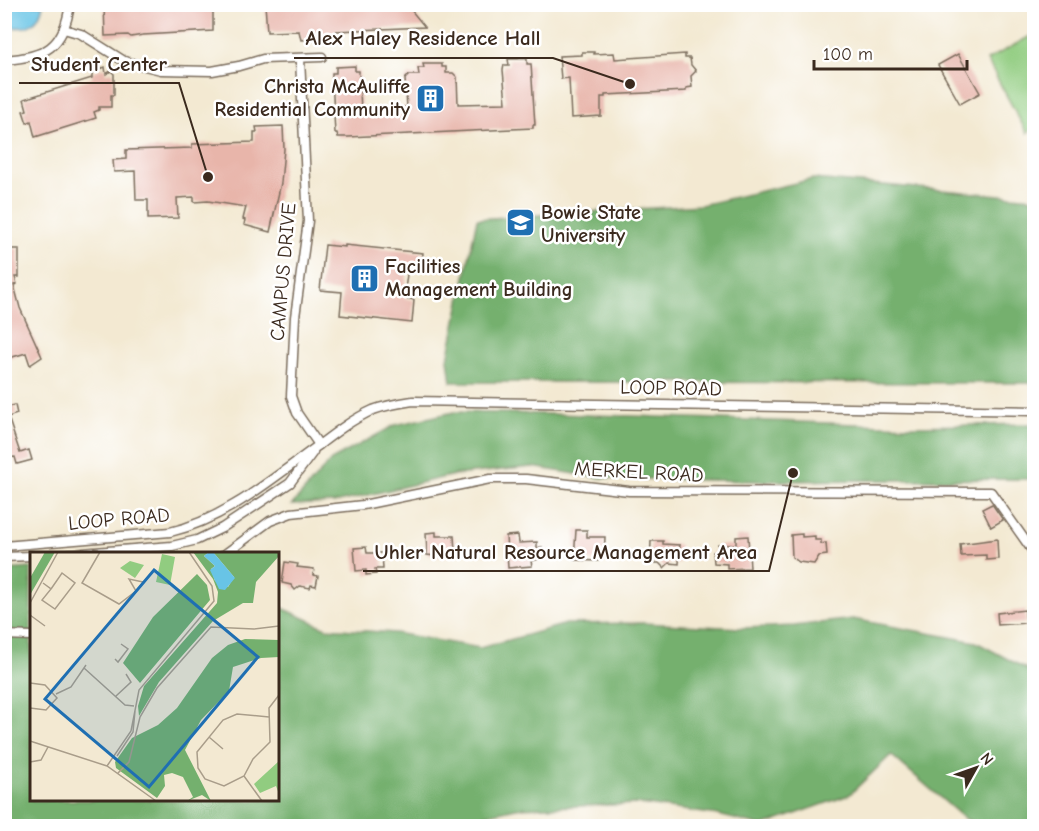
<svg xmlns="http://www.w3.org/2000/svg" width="1039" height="831" font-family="'Comic Neue',sans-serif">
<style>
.green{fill:#91cc80;stroke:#667b4f;stroke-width:1.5}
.forest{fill:#74b06e;stroke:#586d46;stroke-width:1.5}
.water{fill:#68c4e6;stroke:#527782;stroke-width:1.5}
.building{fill:#e8b5aa}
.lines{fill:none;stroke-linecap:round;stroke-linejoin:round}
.street-casing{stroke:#7b6d5d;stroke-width:11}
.street{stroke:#fff;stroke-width:8}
.labels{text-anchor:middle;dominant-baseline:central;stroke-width:5;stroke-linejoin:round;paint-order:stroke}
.poi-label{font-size:20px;font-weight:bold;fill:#3b2a1e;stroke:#fff;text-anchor:start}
.street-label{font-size:20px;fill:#3b2a1e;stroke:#fff}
.inset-road{fill:none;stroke:#a99d8a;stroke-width:1.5}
.view{fill:#1f6fb2;fill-opacity:0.15;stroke:#1f6fb2;stroke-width:3}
.inset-edge{fill:none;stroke:#3b2a1e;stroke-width:3}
.leader{fill:none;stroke:#3b2a1e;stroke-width:2}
.callout-dot{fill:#3b2a1e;stroke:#fff;stroke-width:2}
.callout-label{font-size:21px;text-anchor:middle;font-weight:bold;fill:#3b2a1e;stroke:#fff;stroke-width:5;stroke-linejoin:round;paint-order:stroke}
</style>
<rect width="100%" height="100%" fill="#fff"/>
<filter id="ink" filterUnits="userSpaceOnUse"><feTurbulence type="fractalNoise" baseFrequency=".0167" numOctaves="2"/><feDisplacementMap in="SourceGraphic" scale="12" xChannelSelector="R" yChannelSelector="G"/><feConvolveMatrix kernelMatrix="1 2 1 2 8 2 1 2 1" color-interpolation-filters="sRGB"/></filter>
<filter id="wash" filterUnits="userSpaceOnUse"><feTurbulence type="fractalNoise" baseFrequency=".008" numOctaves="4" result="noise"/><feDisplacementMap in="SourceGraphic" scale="24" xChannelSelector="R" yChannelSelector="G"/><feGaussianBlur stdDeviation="1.35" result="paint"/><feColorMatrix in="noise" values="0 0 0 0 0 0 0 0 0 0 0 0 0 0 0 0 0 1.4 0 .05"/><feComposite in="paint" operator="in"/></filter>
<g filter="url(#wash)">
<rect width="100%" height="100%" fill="#f3e9d2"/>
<polygon class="green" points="1034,34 1034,128 1027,133 987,60"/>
<g class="forest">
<polygon points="813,179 1034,198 1034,383 451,382 448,359 477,219 701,205"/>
<polygon points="454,412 633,416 911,426 1034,424 1034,479 759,481 601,478 532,467 454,475 334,503 292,505 331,460 395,425"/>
<polygon points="31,568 32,800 278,800 278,606 326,628 395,633 480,648 566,624 642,623 742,628 794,626 853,619 976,642 1034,673 1034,826 985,826 965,819 891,755 849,795 762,826 718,815 640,804 516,808 438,826 5,826 5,570"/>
</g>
<path class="water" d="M9,5v-1l34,1c-4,17 -13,25 -31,22l-5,-11z"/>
<g id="blocks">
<g class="building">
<polygon points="104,4 202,4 213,6 213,31 143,35 131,37 128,35 105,36"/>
<polygon points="265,4 406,4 425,27 336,31 336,38 301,40 299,31 267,32"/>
<polygon points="582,52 594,52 594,54 614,53 615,59 685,54 685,58 690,58 691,65 696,71 691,76 692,87 686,88 686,91 605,95 605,97 601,97 601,116 571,118 569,78 561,79 559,56 582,55"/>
<polygon points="958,54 980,93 960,104 938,65"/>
<polygon points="508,59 527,59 527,64 531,64 535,125 533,125 533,128 348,137 338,137 337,133 335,133 332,78 332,73 336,73 336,67 355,66 355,71 359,71 361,110 407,107 405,79 409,75 419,75 418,68 424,68 423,64 442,64 442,67 446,67 446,73 453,73 457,77 458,104 506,103 503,70 504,65 509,65"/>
<polygon points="105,67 106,74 111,71 114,74 114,95 111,95 111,107 99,107 99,110 94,112 96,118 35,137 31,121 27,123 23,111 27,110 24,99 92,78 92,72"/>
<polygon points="283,126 284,149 281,183 270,232 244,225 245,220 243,219 246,207 208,201 194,202 194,197 177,198 178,218 148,219 148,200 136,200 135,171 114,172 113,160 126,159 126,150 192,148 192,144 254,142 254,132 257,132 256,127"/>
<polygon points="325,245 345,247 345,245 423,253 422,267 408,266 404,298 414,300 412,323 340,315 342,292 320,290"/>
<polygon points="4,249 19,249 19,277 15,277 17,284 14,285 20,308 42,357 30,365 26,353 9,358 4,345"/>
<polygon points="15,405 17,414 8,417 20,453 29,450 32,460 17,464 15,457 4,458 4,408"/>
<polygon points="992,504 1003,520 991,527 982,509"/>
<polygon points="576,530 587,530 587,537 605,537 604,557 598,556 598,561 574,560"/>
<polygon points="436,532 436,536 454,536 455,551 450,552 445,557 427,555 426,533"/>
<polygon points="802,534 802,537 815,536 815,540 821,540 821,544 826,543 827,555 819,556 814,564 799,562 792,557 791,535"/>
<polygon points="518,535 519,543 537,542 537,548 542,547 543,558 531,561 532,566 508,568 506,536"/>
<polygon points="748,536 750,568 727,569 727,564 714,563 713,552 718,551 718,545 736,545 736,537"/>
<polygon points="997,539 998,559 986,560 986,555 961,556 960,544"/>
<polygon points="651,541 663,541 663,544 680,545 679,564 669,563 664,568 659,563 650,563"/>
<polygon points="366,547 367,553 382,553 383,569 375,569 376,574 366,575 366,570 356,571 354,548"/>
<polygon points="285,562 298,564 297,567 314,569 313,575 318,576 316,586 311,585 310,588 300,586 295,590 291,585 282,583"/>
<polygon points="1025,610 1026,623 998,625 997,613"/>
</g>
</g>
</g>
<g filter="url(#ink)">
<use href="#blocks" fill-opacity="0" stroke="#7b6d5d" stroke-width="1.5"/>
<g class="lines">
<defs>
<g id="street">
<polyline points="64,29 81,34 124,61 161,70 212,71 239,66 263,59 322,57"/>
<polyline points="300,59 308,221 295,317 291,396 297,413 319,445"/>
<path d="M4,60c41,-3 60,-12 66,-56"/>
<path d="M4,546l166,-14c56,-13 103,-54 149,-87 17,-13 34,-26 54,-35 13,-5 27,-7 40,-9l621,10"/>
<polyline points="69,554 172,546 197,540 222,528 290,483 313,452"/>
<polyline points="225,554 270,521 291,513 363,505 490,479 526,479 629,491 991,492 1034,553"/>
<polyline points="4,557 32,556"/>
<polyline points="4,635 32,636"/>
</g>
</defs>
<use href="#street" class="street-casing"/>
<use href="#street" class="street"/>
</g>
</g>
<defs>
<symbol id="building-square" viewBox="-11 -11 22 22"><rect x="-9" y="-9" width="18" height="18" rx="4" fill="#1f6fb2" stroke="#fff"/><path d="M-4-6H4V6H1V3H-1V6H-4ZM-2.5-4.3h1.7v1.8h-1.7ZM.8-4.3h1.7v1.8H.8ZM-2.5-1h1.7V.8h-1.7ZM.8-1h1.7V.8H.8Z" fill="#fff"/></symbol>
<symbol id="university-square" viewBox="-11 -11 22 22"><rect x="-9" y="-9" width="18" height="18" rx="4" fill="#1f6fb2" stroke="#fff"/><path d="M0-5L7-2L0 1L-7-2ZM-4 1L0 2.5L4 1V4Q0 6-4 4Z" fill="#fff"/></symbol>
</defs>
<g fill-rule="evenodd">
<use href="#building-square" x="414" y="82" width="33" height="33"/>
<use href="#university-square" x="504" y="206" width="33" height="33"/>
<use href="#building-square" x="348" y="262" width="33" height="33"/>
</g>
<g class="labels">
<g class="poi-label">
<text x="410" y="86" text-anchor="end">Christa McAuliffe<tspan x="410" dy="23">Residential Community</tspan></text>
<text x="541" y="212">Bowie State<tspan x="541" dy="23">University</tspan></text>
<text x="385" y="266">Facilities<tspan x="385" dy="23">Management Building</tspan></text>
</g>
<g class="street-label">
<text transform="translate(283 272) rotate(-85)">CAMPUS DRIVE</text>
<text transform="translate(671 388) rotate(1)">LOOP ROAD</text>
<text transform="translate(639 472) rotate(3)">MERKEL ROAD</text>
<text transform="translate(119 519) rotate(-5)">LOOP ROAD</text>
</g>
</g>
<g transform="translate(30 552)">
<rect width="249" height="249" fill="#f3e9d2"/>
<path d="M132,2l13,3 -5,28 -14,-3zM100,9l14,4 -9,13 -15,-10zM249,209v33l-3,-8 -16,7 -6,-9z" fill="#91cc80"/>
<path d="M15,0h10l-25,43v-17zM163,0h16l-5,4 11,10 -4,3 4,12 13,6 6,-10 -21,-25h66v4l-23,26 -3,21h-10l-30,18 -54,61 -20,34 -1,-10 6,-20 73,-83 1,-11 -5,-13zM167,22l10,11 3,15 -70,83 -17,-20 30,-46zM215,87l34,1v17l-18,1 -28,9 -4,24 -28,29 -16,30 26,51 -9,-6 -15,6 6,-4 -10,-20 -11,-4 -8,2 1,11 -8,12 -41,-30 -1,-6 17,-24 26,-13 19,-17 35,-50 16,-13z" fill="#74b06e"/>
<path d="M179,0h4l22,26 -10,12 -6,-1 -9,-19 5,-4 -11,-10z" fill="#68c4e6"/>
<path class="inset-road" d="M70,0l-18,31 37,21 17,-13 -7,-12 14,3M13,31l8,6 -9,11 13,9 20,-26 -13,-10 -11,16M0,51l28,-51M0,63l15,11M85,107l3,3 10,-13 -7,-5M54,116l41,37 9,1M0,131l15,2 12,13 -11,12 -16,-2M26,142l15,-7 15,-22M86,144l15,-14 -5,-8M239,165l-32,-3 -14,6 -26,32 1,16 7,11 19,7 20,-10 9,-17 17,-17 -1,-34 10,-13M179,185l14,12M0,189l77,25 49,35M87,204l16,-24 2,-21M0,210l11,-2 7,-13M77,214l24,-35 8,-41 75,-89 -2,-15 -23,-34M88,221l11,-11 11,-45 17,-29 54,-61 43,2 25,-3M214,224l18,25"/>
<path class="view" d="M124,18l104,87 -109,130 -104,-88z"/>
<rect width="249" height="249" class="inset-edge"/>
</g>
<path class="leader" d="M630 84L553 58H294M208 177L179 83H19M793 473L769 571H363"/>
<g class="callout-dot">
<circle cx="630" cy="84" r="6"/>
<circle cx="208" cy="177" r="6"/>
<circle cx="793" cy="473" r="6"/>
</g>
<g class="callout-label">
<text x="423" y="45">Alex Haley Residence Hall</text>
<text x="99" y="71">Student Center</text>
<text x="566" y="559">Uhler Natural Resource Management Area</text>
</g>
<rect width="1039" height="831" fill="none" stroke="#fff" stroke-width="24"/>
<g transform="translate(976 768) rotate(50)" stroke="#ffffff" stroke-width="4.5" paint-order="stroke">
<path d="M0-4.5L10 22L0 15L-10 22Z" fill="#3b2a1e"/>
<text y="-9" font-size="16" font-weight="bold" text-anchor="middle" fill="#3b2a1e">N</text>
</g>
<path d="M814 60v9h153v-9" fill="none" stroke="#3b2a1e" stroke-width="3"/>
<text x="823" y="60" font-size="18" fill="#3b2a1e" stroke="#ffffff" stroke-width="4.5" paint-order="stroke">100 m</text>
</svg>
